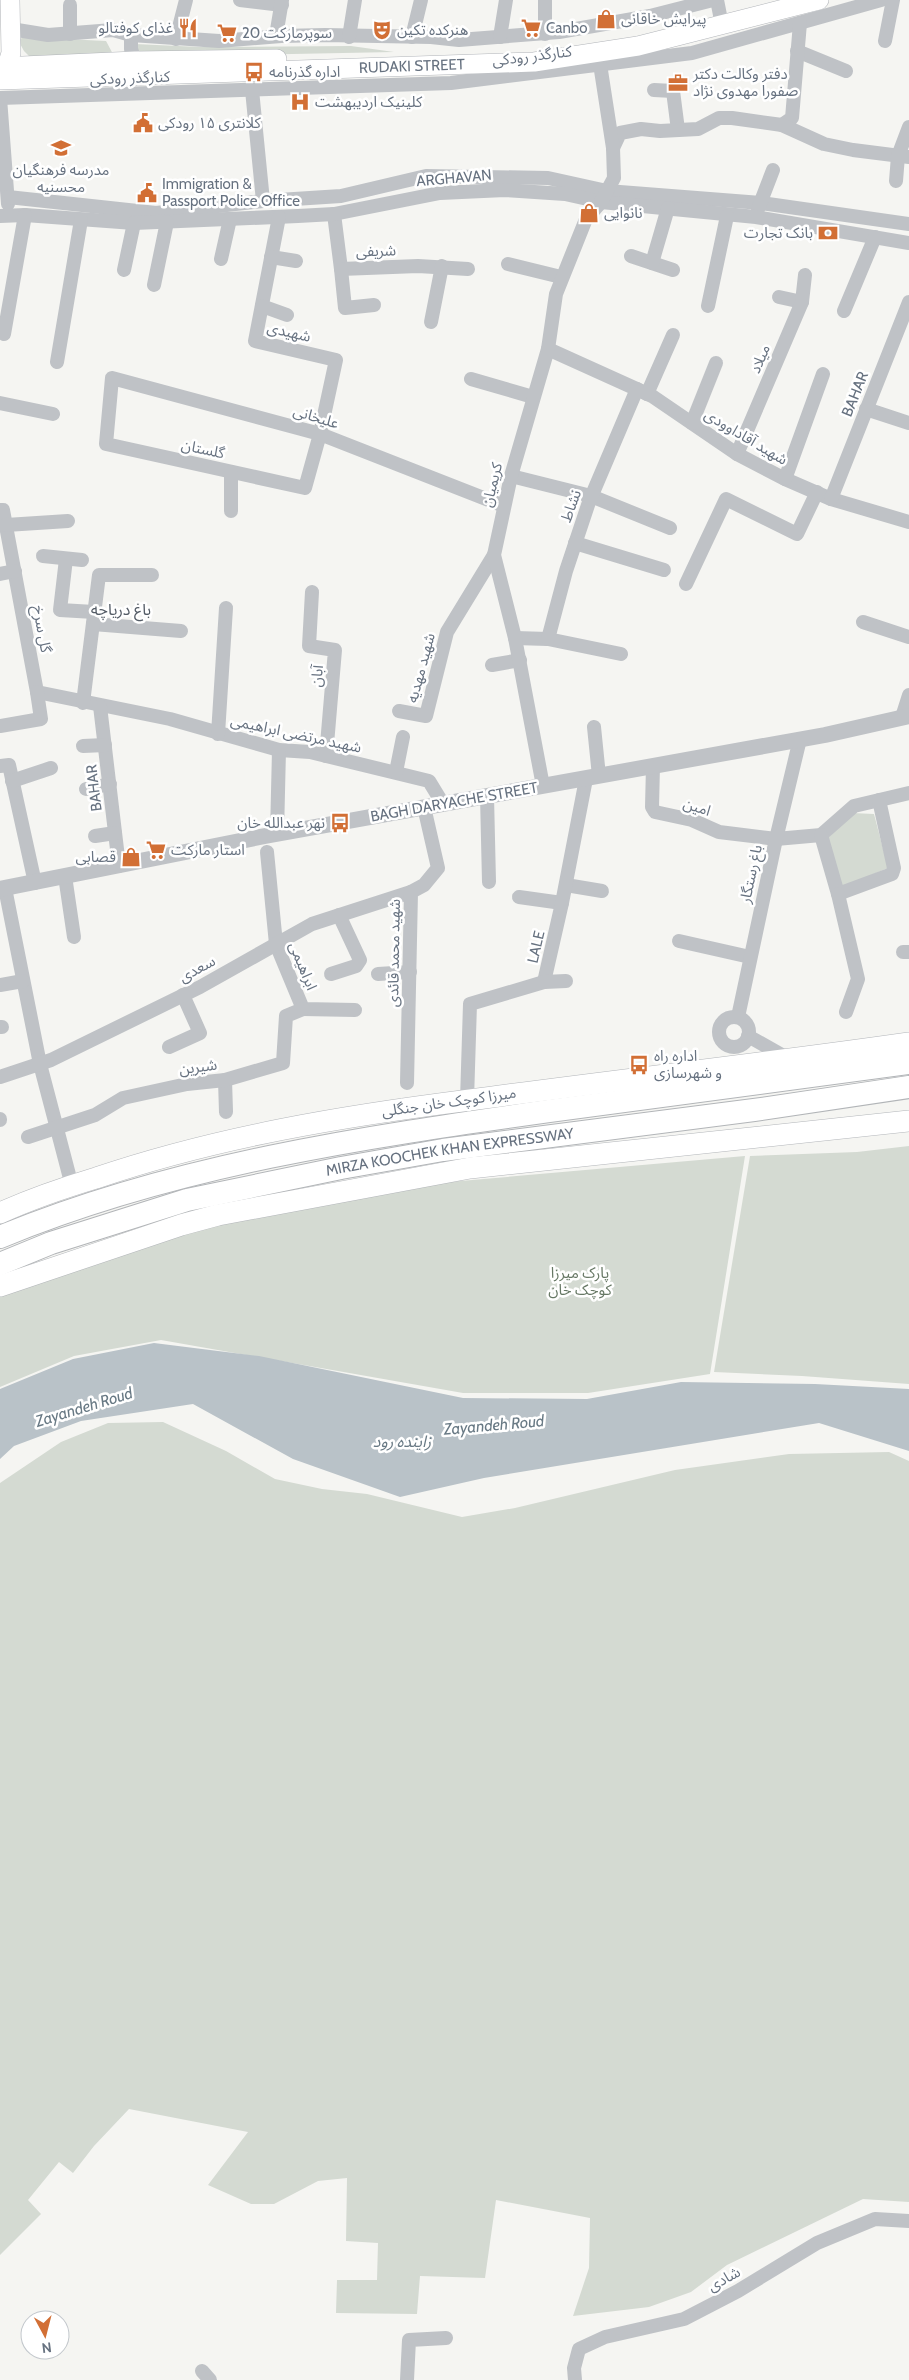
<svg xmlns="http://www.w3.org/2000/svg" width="909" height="2380" font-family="Cabin,'Noto Sans Arabic',sans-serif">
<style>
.green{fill:#d4dad2}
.water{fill:#b9c2c8}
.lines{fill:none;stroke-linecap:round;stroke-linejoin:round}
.secondary-casing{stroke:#b2b5ba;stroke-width:20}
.primary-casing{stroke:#b3b6ba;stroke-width:22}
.trunk-casing{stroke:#b2b5b8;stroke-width:24}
.minor{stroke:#bfc2c6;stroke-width:14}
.tertiary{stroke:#bfc2c6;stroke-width:16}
.secondary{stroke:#fff;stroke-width:19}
.primary{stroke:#fff;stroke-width:21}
.trunk{stroke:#fff;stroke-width:22}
.labels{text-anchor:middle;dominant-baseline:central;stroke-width:5;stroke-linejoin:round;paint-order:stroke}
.poi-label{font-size:15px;fill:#677280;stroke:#fff;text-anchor:start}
.street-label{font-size:15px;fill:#677280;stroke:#fff}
.park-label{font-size:15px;fill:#677865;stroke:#fff}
.neighbourhood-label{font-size:16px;fill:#545c66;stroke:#fff}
.water-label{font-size:16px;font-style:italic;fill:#687984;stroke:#fff}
</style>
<rect width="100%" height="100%" fill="#f5f5f2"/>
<g class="green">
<polygon points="24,37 106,41 114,56 33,60 24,51 18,40"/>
<polygon points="135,44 200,47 351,46 394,52 138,57"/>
<polygon points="852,813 874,814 888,868 840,888 828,838"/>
<polygon points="909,1146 909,1384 802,1376 714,1372 750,1156 857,1152"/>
<polygon points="745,1156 710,1374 588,1393 463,1393 161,1340 74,1356 0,1387 0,1296 183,1232 449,1182"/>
<polygon points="163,1422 226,1451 275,1479 322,1489 367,1494 462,1517 515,1508 675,1470 789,1454 889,1452 909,1461 909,2202 863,2199 727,2265 691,2292 649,2307 573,2316 589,2268 590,2218 496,2200 485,2278 420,2276 417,2314 336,2313 337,2280 377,2280 378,2243 346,2241 347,2178 318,2181 274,2204 251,2204 208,2185 248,2132 129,2109 94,2146 73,2173 59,2162 28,2200 41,2214 0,2255 0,1483 61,1442 108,1423"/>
</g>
<polygon class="water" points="154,1343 259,1356 463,1398 587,1399 681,1382 815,1384 909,1389 909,1451 819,1423 484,1478 400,1497 293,1459 193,1404 81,1421 14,1446 0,1459 0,1389 73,1359"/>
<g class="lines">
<defs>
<g id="secondary">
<polyline points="0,67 135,61 277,59"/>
<polyline points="7,76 7,66 11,53 10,0"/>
<path id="s1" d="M0,80l534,-18 104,-16 181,-46"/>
</g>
<g id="primary">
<path d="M0,1213c31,-14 63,-25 96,-35 121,-41 247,-62 374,-78 146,-20 293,-36 439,-57"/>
<polyline points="0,1286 181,1225 218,1215 470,1168 909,1121"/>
</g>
<g id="trunk">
<path d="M0,1237c174,-72 364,-100 549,-126 120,-16 240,-32 360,-48"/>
<path id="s2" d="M0,1264l51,-21 136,-43 154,-32 102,-18 311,-40 155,-23"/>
</g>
</defs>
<use href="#secondary" class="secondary-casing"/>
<use href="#primary" class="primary-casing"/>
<use href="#trunk" class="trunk-casing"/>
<g class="minor">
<polyline points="240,0 282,5"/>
<polyline points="717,0 720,15"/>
<polyline points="70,5 70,34"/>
<polyline points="11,29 48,35 113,30 131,35 219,41 281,36 325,35 431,37 459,40 559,32 650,16 713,0"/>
<polyline points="545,34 545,0"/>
<polyline points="131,35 131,49 135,61"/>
<polyline points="276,36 282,0"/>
<polyline points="349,37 355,0"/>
<polyline points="412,37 421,0"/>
<polyline points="500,37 506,0"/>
<polyline points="176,39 186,0"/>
<polyline points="885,41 893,0"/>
<polyline points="797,51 846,71"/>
<polyline points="252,90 263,201"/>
<polyline points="654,90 673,91 678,130"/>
<polyline points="0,98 451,83 692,53 881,0"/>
<polyline points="0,98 8,204"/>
<polyline points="782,125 792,118 800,23"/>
<polyline points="613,148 620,133 641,129 660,131 698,129 719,118 732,118 782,125 824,144 853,150 909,157"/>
<polyline points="896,181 898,156 909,127"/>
<polyline points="8,197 156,213 263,201 341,196 426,176 548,178 607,191 761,203 909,224"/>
<polyline points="758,209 773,170"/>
<polyline points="334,214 341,269 418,266 468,269"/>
<polyline points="0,216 25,215 134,223 298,216 334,214 440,193 505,190 565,194 601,202 756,217 909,243"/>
<polyline points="279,217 255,341 336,360 320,434 305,488 106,444 112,378 320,434 504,506"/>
<polyline points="631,256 673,270"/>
<polyline points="271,257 296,261"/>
<polyline points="221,259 230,219"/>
<polyline points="652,263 668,208"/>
<polyline points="508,264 561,277"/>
<polyline points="341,269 345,308 374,305"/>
<polyline points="124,270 134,223"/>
<polyline points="154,285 167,222"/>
<polyline points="779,297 802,302"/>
<polyline points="262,306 287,315"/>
<polyline points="708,306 727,216"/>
<polyline points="844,311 875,237"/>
<polyline points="431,322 442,266"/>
<polyline points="4,334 25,215"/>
<polyline points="548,349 652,396 737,454 785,479 831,499 909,522"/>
<polyline points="57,362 81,220"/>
<polyline points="471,379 533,397"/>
<polyline points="647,394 673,335"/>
<polyline points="0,403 53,414"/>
<polyline points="866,409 909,423"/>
<polyline points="692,423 716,363"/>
<polyline points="737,454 802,302 805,275"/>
<polyline points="231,472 231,511"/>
<polyline points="511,476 591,496 670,528"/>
<polyline points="785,479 823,374"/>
<polyline points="831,499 909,302"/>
<polyline points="0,510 3,510 37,692 170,719 279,750 310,752 429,781 443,804"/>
<polyline points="6,525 68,521"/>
<polyline points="575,543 664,570"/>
<polyline points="43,556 82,560"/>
<polyline points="66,559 60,610 94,612"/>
<polyline points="0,574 15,571"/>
<polyline points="686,584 726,499 797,534 817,492"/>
<polyline points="312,592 309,646 335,650 326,756"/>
<polyline points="863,622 909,637"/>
<polyline points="93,624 181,631"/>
<polyline points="515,638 548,639 621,654"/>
<polyline points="548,639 566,571 589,502 637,389"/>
<polyline points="492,665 520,660"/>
<polyline points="83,703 99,575 152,575"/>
<polyline points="100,706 119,866"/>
<polyline points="399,711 426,716 447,632 494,555"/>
<polyline points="902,717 909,695"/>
<polyline points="0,726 41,719 37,692"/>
<polyline points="594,727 599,776"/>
<polyline points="218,734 226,608"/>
<polyline points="83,746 105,745"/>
<polyline points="0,766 9,765 35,883"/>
<polyline points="653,766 652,807 655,812 692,820 719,832 776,839 821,835 854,806 909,793"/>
<polyline points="396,772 403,737"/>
<polyline points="12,781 51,768"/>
<polyline points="543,786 515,638 494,555 511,476 548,349 556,294 586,219 601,202 614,178 613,148 600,64"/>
<polyline points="86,789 110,784"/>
<polyline points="487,796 489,882"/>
<polyline points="277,834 279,750"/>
<polyline points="821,835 838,894 892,874 894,868 879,800"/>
<polyline points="95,836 115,833"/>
<polyline points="267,852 276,944 303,1009 355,1010"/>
<polyline points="65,876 74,937"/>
<polyline points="566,885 602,891"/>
<polyline points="5,888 40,1064 72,1186"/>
<polyline points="838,894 858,979 846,1012"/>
<polyline points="519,897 562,903"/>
<polyline points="679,941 750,957"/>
<polyline points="903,952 909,952"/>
<polyline points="331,974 356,966 360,960 339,915"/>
<polyline points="378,974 410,972"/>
<polyline points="544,982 562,903 586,779"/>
<polyline points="0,985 23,981"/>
<polyline points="738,1017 776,839 800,739"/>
<circle cx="734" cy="1032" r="15"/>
<polyline points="0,1027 2,1027"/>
<polyline points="748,1036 789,1059"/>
<polyline points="169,1047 200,1033 183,995"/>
<polyline points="0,1077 51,1060 200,987 312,924 411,892"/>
<polyline points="225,1080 226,1112"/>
<polyline points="407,1083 411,892 424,885 438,868 424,807"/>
<polyline points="467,1100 470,1004 544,982 566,981"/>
<polyline points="0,1119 0,1120"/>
<polyline points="28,1137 95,1115 123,1098 187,1084 225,1080 283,1063 286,1016 303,1009"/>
<polyline points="202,2371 210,2380"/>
<polyline points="407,2380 409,2340 446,2338"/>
<polyline points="575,2380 574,2368 579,2349 605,2337 684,2319 738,2291 817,2243 875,2219 909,2221"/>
</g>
<polyline class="tertiary" points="0,889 265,836 825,735 909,716"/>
<use href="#secondary" class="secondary"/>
<use href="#primary" class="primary"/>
<use href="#trunk" class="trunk"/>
</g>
<defs>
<symbol id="shop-bare" viewBox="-9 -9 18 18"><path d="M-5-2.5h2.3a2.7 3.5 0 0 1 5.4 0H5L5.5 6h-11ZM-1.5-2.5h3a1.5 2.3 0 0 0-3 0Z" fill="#d26f35" stroke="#fff" stroke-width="2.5" paint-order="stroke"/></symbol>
<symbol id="restaurant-bare" viewBox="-9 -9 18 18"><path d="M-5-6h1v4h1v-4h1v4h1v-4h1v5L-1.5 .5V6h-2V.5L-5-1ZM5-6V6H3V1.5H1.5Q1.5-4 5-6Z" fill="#d26f35" stroke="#fff" stroke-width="2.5" paint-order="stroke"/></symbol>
<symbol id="supermarket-bare" viewBox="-9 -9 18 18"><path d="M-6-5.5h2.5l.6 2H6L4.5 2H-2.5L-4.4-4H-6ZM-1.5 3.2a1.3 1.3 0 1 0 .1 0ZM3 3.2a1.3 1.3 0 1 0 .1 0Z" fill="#d26f35" stroke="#fff" stroke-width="2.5" paint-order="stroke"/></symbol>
<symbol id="theatre-bare" viewBox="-9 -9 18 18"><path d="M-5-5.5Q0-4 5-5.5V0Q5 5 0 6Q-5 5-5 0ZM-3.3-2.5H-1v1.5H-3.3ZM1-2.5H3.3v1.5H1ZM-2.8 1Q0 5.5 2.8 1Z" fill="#d26f35" stroke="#fff" stroke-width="2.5" paint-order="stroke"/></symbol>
<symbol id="bus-bare" viewBox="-9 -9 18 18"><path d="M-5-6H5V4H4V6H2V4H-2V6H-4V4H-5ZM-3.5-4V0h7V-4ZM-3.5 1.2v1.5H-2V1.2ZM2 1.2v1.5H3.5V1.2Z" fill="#d26f35" stroke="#fff" stroke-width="2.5" paint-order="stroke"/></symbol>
<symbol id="office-bare" viewBox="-9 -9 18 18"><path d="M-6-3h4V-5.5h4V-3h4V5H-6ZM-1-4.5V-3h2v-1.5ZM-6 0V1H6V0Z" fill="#d26f35" stroke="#fff" stroke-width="2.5" paint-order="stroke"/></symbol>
<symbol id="hospital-bare" viewBox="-9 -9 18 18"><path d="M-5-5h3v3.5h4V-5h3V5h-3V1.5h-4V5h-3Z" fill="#d26f35" stroke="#fff" stroke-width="2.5" paint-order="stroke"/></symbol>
<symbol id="civic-bare" viewBox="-9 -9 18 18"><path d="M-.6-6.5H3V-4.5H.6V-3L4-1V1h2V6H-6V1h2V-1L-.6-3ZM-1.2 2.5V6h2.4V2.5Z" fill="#d26f35" stroke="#fff" stroke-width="2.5" paint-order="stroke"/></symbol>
<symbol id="school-bare" viewBox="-9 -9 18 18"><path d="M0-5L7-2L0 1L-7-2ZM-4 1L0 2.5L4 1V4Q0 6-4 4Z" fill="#d26f35" stroke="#fff" stroke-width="2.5" paint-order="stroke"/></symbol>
<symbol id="bank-bare" viewBox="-9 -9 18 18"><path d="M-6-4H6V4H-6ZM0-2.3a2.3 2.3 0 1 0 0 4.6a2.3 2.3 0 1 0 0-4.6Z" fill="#d26f35" stroke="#fff" stroke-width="2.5" paint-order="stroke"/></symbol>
</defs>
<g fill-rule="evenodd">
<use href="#shop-bare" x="592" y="5" width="28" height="28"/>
<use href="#restaurant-bare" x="174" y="14" width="28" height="28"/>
<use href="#supermarket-bare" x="517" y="14" width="28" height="28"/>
<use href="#theatre-bare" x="368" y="16" width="28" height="28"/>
<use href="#supermarket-bare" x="213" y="19" width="28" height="28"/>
<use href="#bus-bare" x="240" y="58" width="28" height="28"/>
<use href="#office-bare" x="664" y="69" width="28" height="28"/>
<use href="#hospital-bare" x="286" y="88" width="28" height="28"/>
<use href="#civic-bare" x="129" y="109" width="28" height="28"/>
<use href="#school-bare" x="47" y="134" width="28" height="28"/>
<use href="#civic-bare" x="133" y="179" width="28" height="28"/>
<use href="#shop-bare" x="575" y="199" width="28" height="28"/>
<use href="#bank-bare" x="814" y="219" width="28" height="28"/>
<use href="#bus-bare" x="326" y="809" width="28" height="28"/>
<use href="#supermarket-bare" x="142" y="836" width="28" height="28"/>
<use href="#shop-bare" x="117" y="843" width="28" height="28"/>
<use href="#bus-bare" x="625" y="1051" width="28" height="28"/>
</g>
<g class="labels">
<g class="poi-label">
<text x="621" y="19">پیرایش خاقانی</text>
<text x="173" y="28" text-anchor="end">غذای کوفتالو</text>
<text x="546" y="28">Canbo</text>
<text x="397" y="30">هنرکده تکین</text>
<text x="242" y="33">سوپرمارکت 20</text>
<text x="269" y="72">اداره گذرنامه</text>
<text x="693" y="74">دفتر وکالت دکتر<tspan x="693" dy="17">صفورا مهدوی نژاد</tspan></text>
<text x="315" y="102">کلینیک اردیبهشت</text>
<text x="158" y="123">کلانتری ۱۵ رودکی</text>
<text x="61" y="170" text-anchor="middle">مدرسه فرهنگیان<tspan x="61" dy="17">محسنیه</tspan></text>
<text x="162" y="184">Immigration &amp;<tspan x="162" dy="17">Passport Police Office</tspan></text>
<text x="604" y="213">نانوایی</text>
<text x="813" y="233" text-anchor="end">بانک تجارت</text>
<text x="325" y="823" text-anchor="end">نهر عبدالله خان</text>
<text x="171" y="850">استار مارکت</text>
<text x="116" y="857" text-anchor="end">قصابی</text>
<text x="654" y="1056">اداره راه<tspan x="654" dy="17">و شهرسازی</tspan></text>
</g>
<g class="street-label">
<text transform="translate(532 56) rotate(-7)">کنارگذر رودکی</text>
<text stroke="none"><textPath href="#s1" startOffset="412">RUDAKI STREET</textPath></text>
<text transform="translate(130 78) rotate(-2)">کنارگذر رودکی</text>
<text transform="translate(454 178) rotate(-5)">ARGHAVAN</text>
<text transform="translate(376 251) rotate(-2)">شریفی</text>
<text transform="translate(289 332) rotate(13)">شهیدی</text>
<text transform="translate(760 359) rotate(-67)">میلاد</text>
<text transform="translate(855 394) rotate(-68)">BAHAR</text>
<text transform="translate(316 417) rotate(17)">علیخانی</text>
<text transform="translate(746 437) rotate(31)">شهید آقاداوودی</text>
<text transform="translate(203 449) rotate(12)">گلستان</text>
<text transform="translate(492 485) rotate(-76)">کریمیان</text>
<text transform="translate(571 506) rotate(-70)">نشاط</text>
<text transform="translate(42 629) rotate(80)">گل سرخ</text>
<text transform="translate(421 668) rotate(-75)">شهید مهدیه</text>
<text transform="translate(317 676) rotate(-85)">آبان</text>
<text transform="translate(296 734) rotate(12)">شهید مرتضی ابراهیمی</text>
<text transform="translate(94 788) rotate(-97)">BAHAR</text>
<text transform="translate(454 802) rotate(-10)">BAGH DARYACHE STREET</text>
<text transform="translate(697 807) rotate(18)">امین</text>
<text transform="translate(751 874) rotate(-78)">باغ رستگار</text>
<text transform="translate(536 947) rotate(-77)">LALE</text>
<text transform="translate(394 953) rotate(-89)">شهید محمد قائدی</text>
<text transform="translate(303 966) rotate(68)">ابراهیمی</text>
<text transform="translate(197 969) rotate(-29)">سعدی</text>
<text transform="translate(198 1067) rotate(-8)">شیرین</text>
<text transform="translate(449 1102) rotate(-8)">میرزا کوچک خان جنگلی</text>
<text stroke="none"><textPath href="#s2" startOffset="465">MIRZA KOOCHEK KHAN EXPRESSWAY</textPath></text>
<text transform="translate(724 2279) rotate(-29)">شادی</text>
</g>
<g class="park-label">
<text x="580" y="1273">پارک میرزا<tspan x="580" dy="17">کوچک خان</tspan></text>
</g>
<g class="neighbourhood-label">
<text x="121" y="609">باغ دریاچه</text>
</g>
<g class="water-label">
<text transform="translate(84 1407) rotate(-17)">Zayandeh Roud</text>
<text transform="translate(494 1425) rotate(-5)">Zayandeh Roud</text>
<text x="402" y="1441">زاینده رود</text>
</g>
</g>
<g transform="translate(45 2335) rotate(173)"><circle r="24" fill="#ffffff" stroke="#c2c7cc"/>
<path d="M0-4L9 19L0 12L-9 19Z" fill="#d26f35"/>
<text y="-8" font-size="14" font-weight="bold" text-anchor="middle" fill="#677280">N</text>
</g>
</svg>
